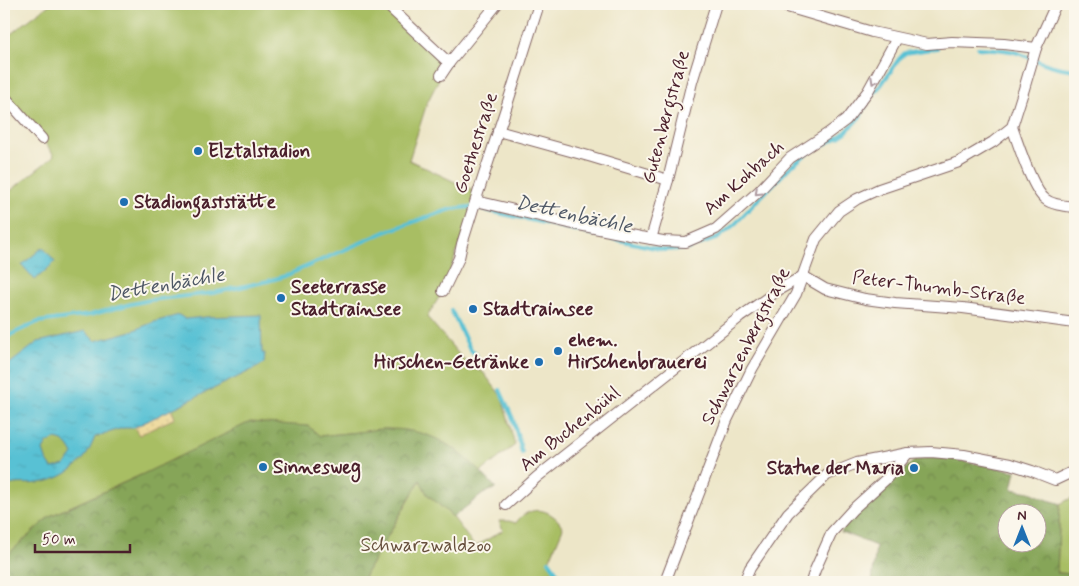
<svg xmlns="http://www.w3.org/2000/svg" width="1079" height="586" font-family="Mynerve,sans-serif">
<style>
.green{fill:#a8be63;stroke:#796e47}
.forest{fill:url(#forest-crowns);stroke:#686242;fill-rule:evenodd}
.sand{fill:url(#sand-dots);stroke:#9c7c64}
.water{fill:url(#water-ripples);stroke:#517080;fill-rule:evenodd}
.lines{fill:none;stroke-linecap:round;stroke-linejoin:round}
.stream{stroke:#58c1d4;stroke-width:4}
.minor-casing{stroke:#836562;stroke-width:12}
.minor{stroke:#fff;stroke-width:10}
.oneway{stroke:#ae9aa0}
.poi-dot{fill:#1f6fb2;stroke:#fbf7ec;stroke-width:2}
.labels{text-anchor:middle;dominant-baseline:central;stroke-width:4;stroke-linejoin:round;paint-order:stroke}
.street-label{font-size:19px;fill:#4a1f2b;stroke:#fbf7ec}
.poi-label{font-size:19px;font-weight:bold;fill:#4a1f2b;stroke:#fbf7ec;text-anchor:start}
.park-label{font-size:19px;fill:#664f3c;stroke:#fbf7ec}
.water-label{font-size:20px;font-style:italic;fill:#4f5866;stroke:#fbf7ec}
</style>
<defs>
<pattern id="forest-crowns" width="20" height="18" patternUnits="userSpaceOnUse" patternTransform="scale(1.25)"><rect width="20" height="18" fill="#86a559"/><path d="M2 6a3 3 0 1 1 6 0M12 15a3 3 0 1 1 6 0" fill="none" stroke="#70864a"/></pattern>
<pattern id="sand-dots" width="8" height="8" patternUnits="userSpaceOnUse" patternTransform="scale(1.25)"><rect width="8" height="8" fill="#eeda9e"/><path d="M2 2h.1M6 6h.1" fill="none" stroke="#cebb88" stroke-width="1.8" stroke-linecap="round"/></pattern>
<pattern id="water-ripples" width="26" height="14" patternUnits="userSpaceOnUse" patternTransform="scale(1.25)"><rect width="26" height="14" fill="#58c1d4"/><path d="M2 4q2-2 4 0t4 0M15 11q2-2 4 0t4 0" fill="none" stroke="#4ea5b6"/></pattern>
</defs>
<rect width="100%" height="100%" fill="#fbf7ec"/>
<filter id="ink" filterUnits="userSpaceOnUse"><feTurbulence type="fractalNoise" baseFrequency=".02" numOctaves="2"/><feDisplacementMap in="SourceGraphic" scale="10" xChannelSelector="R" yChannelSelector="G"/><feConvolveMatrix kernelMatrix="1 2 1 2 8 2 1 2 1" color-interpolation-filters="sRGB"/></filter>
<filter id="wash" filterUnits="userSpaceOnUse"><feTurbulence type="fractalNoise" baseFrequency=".0096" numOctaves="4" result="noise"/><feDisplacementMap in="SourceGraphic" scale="20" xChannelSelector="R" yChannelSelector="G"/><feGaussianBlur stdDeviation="1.12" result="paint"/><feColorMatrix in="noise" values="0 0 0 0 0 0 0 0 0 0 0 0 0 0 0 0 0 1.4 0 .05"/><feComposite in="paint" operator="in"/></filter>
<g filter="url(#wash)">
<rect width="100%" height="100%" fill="#ede6c8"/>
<g class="green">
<polygon points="50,4 385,4 449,63 441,75 427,103 409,160 478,193 443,291 427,317 469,366 483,372 502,397 515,445 481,472 455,449 388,429 319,436 141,475 50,516 4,558 4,196 50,159 54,155 42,139 4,96 4,39"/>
<path d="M421,479l6,15 26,23 22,30 28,-17 -4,-9h10l7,2c2,-3 5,-7 9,-9 15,-9 31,0 38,14l-14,33 15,21h-203z"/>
<polygon points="1075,496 1075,574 1057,573 1060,504"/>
</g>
<g class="forest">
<path d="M250,422l58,4 12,10c15,-2 30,-3 46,-5 7,-1 15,-3 23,-2 49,0 76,25 107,59l-13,6 -30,23 -26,-23 -7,-14 -59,102h-357v-24l46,-42 91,-41z"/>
<path d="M926,458h19l71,13 -4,18 18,3 18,8 11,3 1,1 -3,69 18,1v8h-203l4,-36 -35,-14 14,-20 42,-36 17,-15zM1006,514h30v30h-30z"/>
</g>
<polygon class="sand" points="169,404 175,418 139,435 132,424"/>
<g class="water">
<polygon points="43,247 55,262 35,280 22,265"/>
<path d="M179,315l6,4 21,-2 55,-2 1,38h3l-1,10 -6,4 -125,61h-10l-28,9c-2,5 -5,12 -8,17 -11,16 -30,27 -49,29 -11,2 -25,-2 -34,5v-120l34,-26 47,-11 10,10 37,-10 22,-9zM55,439c11,2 13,6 18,15l-8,11 -13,3 -6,-9 -3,-9 4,-7z"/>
</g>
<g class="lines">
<g class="stream">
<path d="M978,48c13,1 28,1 40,5 21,8 34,15 57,17"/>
<polyline points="451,310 470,349 476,355 478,363"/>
<polyline points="4,340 12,334 38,322 90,315 131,304 150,300 213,293 268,281 285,276 385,232 430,216 452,209 469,207 485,210 664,250 687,249 718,238 735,224 752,206 788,169 809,152 837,138 846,132 860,117 869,99 881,85 899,59 905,53 937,48"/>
<polyline points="500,390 513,419 522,453"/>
<polyline points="549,561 564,582"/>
</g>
</g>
</g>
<g filter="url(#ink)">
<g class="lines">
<defs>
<g id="minor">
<polyline points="386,4 449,63 497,4"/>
<polyline points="777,4 872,32 927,44 952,42 1004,44 1036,48"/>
<polyline points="441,75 449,63"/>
<polyline points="4,96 42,139"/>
<path d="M1012,127c6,16 20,62 33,72 7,6 21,7 30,8"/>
<polyline points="498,131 592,157 668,180"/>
<polyline points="476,201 569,223 640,237 663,241 686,242 716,229 758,192 790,158 827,134 846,120 868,91 897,38"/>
<polyline points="651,239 668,180 692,82 716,4"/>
<polyline points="803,276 825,289 865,299 895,303 963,308 1075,323"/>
<polyline points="443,291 459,258 462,244 478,193 506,108 539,4"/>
<polyline points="506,505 537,477 740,317 780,289 803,276"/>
<polyline points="665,582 727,420 752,369 796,294 816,239 839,211 857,199 879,189 959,162 993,142 1012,127 1024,89 1036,48 1056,4"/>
<polyline points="744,582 750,568 788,513 827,475 857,463 908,453 931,452 964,455 1010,464 1032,471 1055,480 1072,472"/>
<polyline points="811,582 815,570 832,532 853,509 885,480 908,453"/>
</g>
</defs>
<use href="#minor" class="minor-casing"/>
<use href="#minor" class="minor"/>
</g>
<defs><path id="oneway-chevron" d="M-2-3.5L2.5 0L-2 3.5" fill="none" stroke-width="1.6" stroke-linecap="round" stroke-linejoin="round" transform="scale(1.25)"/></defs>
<g class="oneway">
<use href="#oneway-chevron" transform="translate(874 81) rotate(119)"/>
<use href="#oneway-chevron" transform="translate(758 192) rotate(136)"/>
</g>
</g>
<g class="poi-dot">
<circle cx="198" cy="151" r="5"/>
<circle cx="124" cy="202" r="5"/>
<circle cx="281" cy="298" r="5"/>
<circle cx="473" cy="309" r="5"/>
<circle cx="558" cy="351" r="5"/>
<circle cx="539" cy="362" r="5"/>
<circle cx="263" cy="467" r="5"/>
<circle cx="914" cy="468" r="5"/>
</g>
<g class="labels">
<g class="street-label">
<text transform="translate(666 117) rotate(-75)">Gutenbergstraße</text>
<text transform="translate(476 143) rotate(-72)">Goethestraße</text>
<text transform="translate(744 178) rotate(-42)">Am Kohbach</text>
<text transform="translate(939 288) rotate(7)">Peter-Thumb-Straße</text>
<text transform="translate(746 346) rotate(-63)">Schwarzenbergstraße</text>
<text transform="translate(570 429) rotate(-39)">Am Buchenbühl</text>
</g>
<g class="poi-label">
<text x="208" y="151">Elztalstadion</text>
<text x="134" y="202">Stadiongaststätte</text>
<text x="291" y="287">Seeterrasse<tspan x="291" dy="22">Stadtrainsee</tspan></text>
<text x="483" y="309">Stadtrainsee</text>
<text x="568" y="340">ehem.<tspan x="568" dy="22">Hirschenbrauerei</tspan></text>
<text x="529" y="362" text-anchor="end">Hirschen-Getränke</text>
<text x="273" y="467">Sinnesweg</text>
<text x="904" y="468" text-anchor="end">Statue der Maria</text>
</g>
<g class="park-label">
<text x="426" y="545">Schwarzwaldzoo</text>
</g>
<g class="water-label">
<text transform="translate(574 215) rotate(12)">Dettenbächle</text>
<text transform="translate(166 285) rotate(-10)">Dettenbächle</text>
</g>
</g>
<rect width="1079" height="586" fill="none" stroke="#fbf7ec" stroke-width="20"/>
<g transform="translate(1022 528)"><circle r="24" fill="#fbf7ec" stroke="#b4a19f"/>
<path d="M0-4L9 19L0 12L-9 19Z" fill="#1f6fb2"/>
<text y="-8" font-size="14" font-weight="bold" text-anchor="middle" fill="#4a1f2b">N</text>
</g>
<path d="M35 544v8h95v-8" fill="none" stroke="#4a1f2b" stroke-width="2.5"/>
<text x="42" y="544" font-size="15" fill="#4a1f2b" stroke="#fbf7ec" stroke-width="4" paint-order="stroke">50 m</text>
</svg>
